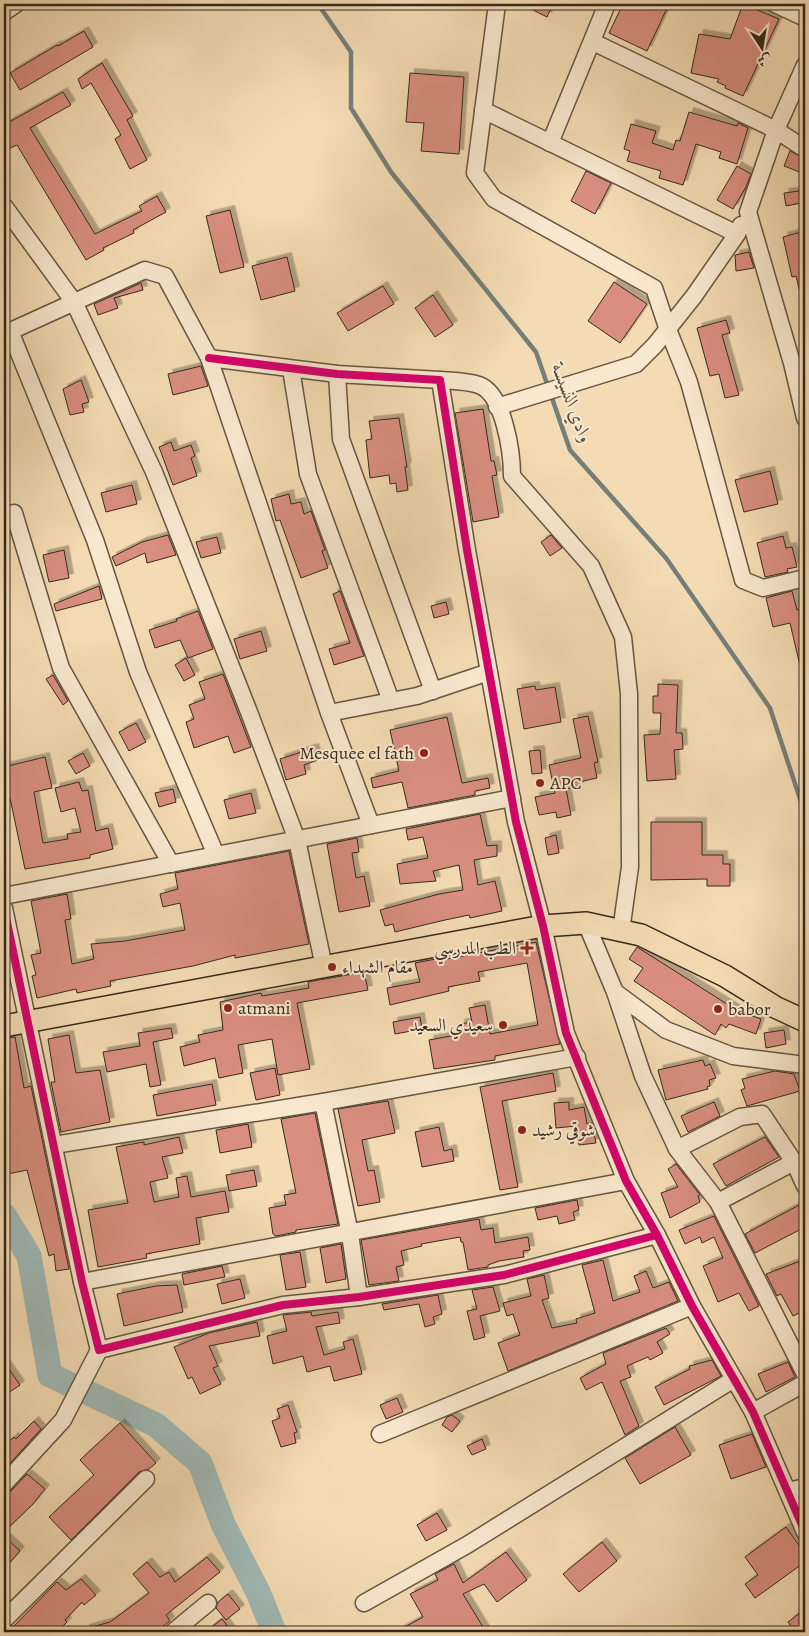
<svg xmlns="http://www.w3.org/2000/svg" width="809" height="1636" font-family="Alegreya,Amiri,serif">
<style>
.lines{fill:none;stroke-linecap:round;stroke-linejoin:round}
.stream{stroke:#747f79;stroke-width:4.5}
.river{stroke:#9fb9b6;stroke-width:25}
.building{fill:#d98e80;stroke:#34291d;filter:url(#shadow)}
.minor-casing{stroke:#645642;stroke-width:19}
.major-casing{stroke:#34291d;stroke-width:24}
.minor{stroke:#f8e8ce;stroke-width:16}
.major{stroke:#f4dbb3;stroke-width:21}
.cycleway-casing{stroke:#f8e8ce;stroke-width:11}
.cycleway{stroke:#d6006c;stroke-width:8}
.poi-dot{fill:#8f2418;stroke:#f8e8ce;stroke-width:2}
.labels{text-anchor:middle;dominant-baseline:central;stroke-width:4;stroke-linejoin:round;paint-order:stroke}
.poi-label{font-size:18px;fill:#34291d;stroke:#f8e8ce;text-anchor:start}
.water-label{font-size:19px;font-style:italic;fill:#4f4d43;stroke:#f8e8ce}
</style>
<defs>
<filter id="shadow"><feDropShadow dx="4.5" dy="-4.5" stdDeviation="0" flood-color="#0004"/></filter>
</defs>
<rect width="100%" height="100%" fill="#f4dbb3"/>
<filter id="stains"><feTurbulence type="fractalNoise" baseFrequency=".004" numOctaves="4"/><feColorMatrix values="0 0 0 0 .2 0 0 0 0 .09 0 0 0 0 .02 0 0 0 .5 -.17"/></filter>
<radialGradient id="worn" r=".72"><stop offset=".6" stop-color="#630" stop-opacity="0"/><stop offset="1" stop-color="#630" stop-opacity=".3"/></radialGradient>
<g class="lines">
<polyline class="stream" points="318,4 351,52 351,108 391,172 536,352 570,450 666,558 770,708 805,814"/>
<polyline class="river" points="4,1215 29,1256 50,1375 156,1425 200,1463 223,1524 258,1592 274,1632"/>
</g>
<g class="building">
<polygon points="521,4 553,4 547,17"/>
<polygon points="623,4 669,4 647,51 609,33"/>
<polygon points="743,4 779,19 743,96 725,88 726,86 717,82 719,79 691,73 699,34 730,39"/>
<polygon points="84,31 93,47 20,90 10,73 57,45 58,46"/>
<polygon points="102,63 133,116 127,120 147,160 130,169 115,139 121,135 91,83 82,89 78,79"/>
<polygon points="410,73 464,77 459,154 421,151 424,123 406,122"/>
<polygon points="63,92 71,105 30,128 95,234 142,211 139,206 157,196 166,212 133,230 134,233 103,248 104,250 86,260 17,145 4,151 4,125"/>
<polygon points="689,112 737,126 738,123 748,128 737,164 719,158 721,152 696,144 683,185 659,178 661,171 627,161 630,151 624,149 631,124 656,131 652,143 673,150 676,140 680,141"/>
<polygon points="790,151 805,159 802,173 784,166"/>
<polygon points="737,166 751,174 746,187 733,209 717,200"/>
<polygon points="586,171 611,183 595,214 571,201"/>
<polygon points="799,191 801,203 786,206 784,193"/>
<polygon points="230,210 244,267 220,273 206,216"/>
<polygon points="801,232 805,249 805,296 801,297 796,276 792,277 783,237"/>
<polygon points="749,252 754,268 736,271 735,255"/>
<polygon points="287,257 295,291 261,300 252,266"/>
<polygon points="614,282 647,304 620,343 588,321"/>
<polygon points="141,283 143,290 114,298 118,308 98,315 94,304"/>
<polygon points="383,286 394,304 348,331 337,313"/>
<polygon points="433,295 453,325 435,337 415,308"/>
<polygon points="726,320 730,333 722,335 739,395 725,398 719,374 710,376 697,328"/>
<polygon points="201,366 208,386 173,395 168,374"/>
<polygon points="81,380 89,402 82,404 84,412 70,415 63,389"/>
<polygon points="483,409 491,461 494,461 497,475 492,476 499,517 473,522 455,413"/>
<polygon points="399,418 407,467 405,467 408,490 397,492 396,483 390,484 389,475 370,478 366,440 372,439 369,421"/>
<polygon points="171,442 174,451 191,445 195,456 191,458 197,476 173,485 159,447"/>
<polygon points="770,471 778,504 744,512 735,480"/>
<polygon points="132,485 137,504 106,512 101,493"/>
<polygon points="289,494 291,504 301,502 304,514 311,511 325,550 322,551 328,568 301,578 280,520 276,521 271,499"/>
<polygon points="168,535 176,555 147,563 145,553 116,566 112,557 142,542"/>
<polygon points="551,535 562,548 550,556 541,542"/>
<polygon points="783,536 786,548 792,547 797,567 787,569 788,572 765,577 757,543"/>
<polygon points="217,537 221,553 201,558 196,542"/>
<polygon points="64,550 69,578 49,582 43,555"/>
<polygon points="99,586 102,599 56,611 54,604"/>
<polygon points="340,591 364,656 334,665 329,649 350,643 333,594"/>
<polygon points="792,591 797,610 805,608 805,670 801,670 790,623 773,627 766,598"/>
<polygon points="446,602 449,614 434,618 431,606"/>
<polygon points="198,611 213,649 188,658 180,640 155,648 149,630 177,621 176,619"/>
<polygon points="261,631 267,651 240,659 234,639"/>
<polygon points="186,658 195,675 184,681 175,665"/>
<polygon points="223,674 251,747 234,753 228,736 194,748 186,722 194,719 189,705 205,699 199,682"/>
<polygon points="53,675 68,701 63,705 46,679"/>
<polygon points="658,684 678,685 676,733 682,733 683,749 674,750 676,779 647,781 644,735 660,734 661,713 653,713 653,696 658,696"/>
<polygon points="535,686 536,690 555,687 561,722 524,729 517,689"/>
<polygon points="588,716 598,762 594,763 597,778 579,782 580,786 566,789 571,815 557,818 556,812 539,815 535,797 555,793 549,765 581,758 573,719"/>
<polygon points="447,717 462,783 488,778 490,788 475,791 475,795 408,808 402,782 373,788 371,778 399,771 390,730"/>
<polygon points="136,723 146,742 129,751 119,732"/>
<polygon points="314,748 318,760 304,765 306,774 286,780 280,759"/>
<polygon points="540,750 542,773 532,774 529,751"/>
<polygon points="83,753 90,766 76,774 68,761"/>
<polygon points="45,757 52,788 34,792 43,843 68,839 67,834 81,832 75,808 61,812 55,788 79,782 82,791 88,790 96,831 108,828 113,849 90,855 90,858 25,869 10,798 4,799 4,767"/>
<polygon points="173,789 176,802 159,807 155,793"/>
<polygon points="251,793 256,813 229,819 224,800"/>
<polygon points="480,814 487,846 497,845 497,856 474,860 478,885 495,881 502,911 470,918 469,915 445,920 395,932 393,924 385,926 380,910 439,894 463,890 459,865 433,871 436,881 400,884 397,864 428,858 423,837 408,840 406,829"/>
<polygon points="651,822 702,822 702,855 723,855 723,864 730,864 730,886 707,886 707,879 651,880"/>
<polygon points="556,835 559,853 548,855 545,838"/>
<polygon points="357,838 359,852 352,853 356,878 364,876 370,906 339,912 327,844"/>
<polygon points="289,851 309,944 235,958 235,955 193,966 110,981 111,986 77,993 76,989 37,998 32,976 36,975 31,955 41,953 31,901 67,894 71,919 65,920 72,964 94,959 91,944 125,941 185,930 180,903 163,907 160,894 178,889 175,873"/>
<polygon points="536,942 560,1044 495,1056 495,1060 434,1069 429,1040 462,1034 460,1024 472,1022 469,1008 485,1005 490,1034 538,1025 527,963 478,972 480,981 448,987 449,991 390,1005 387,988 420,982 415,963 441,958 442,960"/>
<polygon points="637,947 738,1011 761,1019 756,1034 729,1024 726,1028 721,1024 715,1035 634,981 643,968 629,959"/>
<polygon points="364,972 368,990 297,1003 310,1069 278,1075 272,1039 238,1045 243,1073 219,1078 215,1058 184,1066 180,1047 200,1042 198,1035 223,1030 220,1002 261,993 262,996 309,988 308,982"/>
<polygon points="420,1017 422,1029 395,1034 393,1022"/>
<polygon points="171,1028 173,1038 153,1042 161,1085 150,1087 146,1064 107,1072 103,1052 140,1046 138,1033"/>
<polygon points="784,1030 786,1044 766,1048 764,1033"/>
<polygon points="69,1035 76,1073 100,1070 110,1122 61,1132 51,1082 55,1082 48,1039"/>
<polygon points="15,1037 24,1088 31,1086 69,1269 56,1271 54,1254 49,1256 27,1170 8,1174 4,1163 4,1135 9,1134 4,1110 4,1038"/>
<polygon points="703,1060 705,1066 710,1064 716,1078 709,1080 710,1086 707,1087 708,1089 666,1100 658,1070"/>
<polygon points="275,1068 280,1095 256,1100 250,1073"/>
<polygon points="775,1071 794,1074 800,1091 747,1106 741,1090 745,1088 742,1079"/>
<polygon points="553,1073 556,1091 502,1101 518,1187 500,1190 480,1087"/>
<polygon points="212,1084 216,1105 157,1116 153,1095"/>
<polygon points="388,1101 395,1133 362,1140 368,1171 374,1170 380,1202 358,1206 338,1109"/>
<polygon points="569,1102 569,1110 584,1107 587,1124 592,1123 596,1143 579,1145 576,1126 556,1128 554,1103"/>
<polygon points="714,1102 720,1116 688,1132 681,1116"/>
<polygon points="315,1113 338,1224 296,1230 296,1232 276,1236 273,1234 269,1208 286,1205 284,1195 296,1193 281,1119"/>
<polygon points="248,1124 252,1147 220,1153 216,1130"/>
<polygon points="439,1127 444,1151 452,1149 454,1161 422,1167 415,1132"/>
<polygon points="179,1137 183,1153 162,1157 168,1178 150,1182 154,1202 179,1197 176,1178 187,1176 191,1197 225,1191 229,1212 196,1218 200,1244 146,1254 147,1258 98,1267 88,1210 128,1203 116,1147 144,1142 144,1145"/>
<polygon points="765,1137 779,1157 726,1186 713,1164"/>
<polygon points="676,1164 700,1195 698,1196 700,1202 670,1218 661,1193 678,1187 668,1169"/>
<polygon points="254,1170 257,1186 229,1191 226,1175"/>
<polygon points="577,1200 579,1210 573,1212 575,1220 559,1224 557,1216 538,1220 535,1208"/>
<polygon points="801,1204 805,1212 805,1227 755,1253 745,1234"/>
<polygon points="714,1216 759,1306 749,1311 739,1293 718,1302 703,1266 723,1258 714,1237 702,1243 700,1237 685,1244 679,1230"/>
<polygon points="479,1219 481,1230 493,1228 495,1243 528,1237 530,1250 523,1251 524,1257 499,1261 488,1265 488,1267 468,1270 463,1242 461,1242 460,1237 421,1244 422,1246 401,1251 404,1265 396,1267 399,1281 369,1285 361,1240"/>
<polygon points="341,1244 346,1279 326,1283 320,1248"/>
<polygon points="300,1252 306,1287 286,1290 280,1255"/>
<polygon points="603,1260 613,1301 640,1292 634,1276 646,1271 653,1288 669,1282 678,1301 508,1371 498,1343 520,1335 513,1314 507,1316 503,1303 531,1296 527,1279 544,1275 549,1298 542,1300 552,1328 577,1323 576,1319 595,1313 582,1265"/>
<polygon points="803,1260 805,1267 805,1310 793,1316 781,1294 777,1296 766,1274"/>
<polygon points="222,1266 225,1277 184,1285 182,1274"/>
<polygon points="240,1279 245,1298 222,1304 217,1284"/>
<polygon points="177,1285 183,1312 124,1326 117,1294 156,1286"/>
<polygon points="493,1287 500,1311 480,1316 485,1337 474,1340 467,1311 477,1309 472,1290"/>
<polygon points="438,1295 442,1314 433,1317 435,1324 425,1327 419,1304 384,1310 382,1304"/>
<polygon points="311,1312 312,1316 338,1312 340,1323 316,1327 324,1355 345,1349 343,1342 353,1339 362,1374 334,1381 330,1366 307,1372 303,1356 273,1364 267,1336 287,1331 283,1315"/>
<polygon points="257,1322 260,1336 209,1346 218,1366 213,1368 221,1384 200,1394 192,1377 188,1379 174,1347 209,1333"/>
<polygon points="666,1328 670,1334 657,1342 663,1353 650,1360 648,1357 627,1366 631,1377 620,1381 639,1426 625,1435 602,1382 586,1390 580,1378 606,1364 603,1353"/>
<polygon points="712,1360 721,1376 664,1405 655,1387 690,1369 689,1366"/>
<polygon points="4,1362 20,1385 4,1396"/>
<polygon points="788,1362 795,1377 766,1392 758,1374"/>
<polygon points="397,1398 403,1412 386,1419 380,1405"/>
<polygon points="288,1405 297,1432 294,1433 296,1443 281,1447 272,1421 280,1418 277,1409"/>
<polygon points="452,1415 460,1421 452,1432 442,1425 447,1417"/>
<polygon points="34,1421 41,1429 4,1470 4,1446 14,1437 16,1439"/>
<polygon points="120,1423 156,1463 149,1469 139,1472 71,1540 49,1517 94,1475 80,1460"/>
<polygon points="675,1427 691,1455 640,1484 625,1458"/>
<polygon points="752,1434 766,1467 731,1479 719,1445"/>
<polygon points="482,1439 486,1449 472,1455 467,1446"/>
<polygon points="27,1474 45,1489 33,1504 4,1532 4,1494 11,1491"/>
<polygon points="437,1513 447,1530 426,1541 417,1525"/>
<polygon points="786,1527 805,1554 805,1562 755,1598 745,1584 758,1575 745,1557"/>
<polygon points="4,1536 20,1551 4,1569"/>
<polygon points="602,1542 617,1561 579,1592 563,1574"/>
<polygon points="506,1552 527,1580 497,1602 484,1584 463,1594 486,1632 396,1632 423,1617 410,1594 438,1580 435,1574 454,1564 463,1583"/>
<polygon points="207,1557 220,1572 166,1615 170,1621 155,1632 85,1632 85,1629 110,1622 149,1593 133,1574 147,1562 160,1577 169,1572 175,1582"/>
<polygon points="81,1579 96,1595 84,1605 82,1602 65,1620 67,1622 57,1632 8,1632 57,1582 66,1590"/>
<polygon points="228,1594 240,1609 226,1620 216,1608 218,1602"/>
<polygon points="805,1609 805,1632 795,1632 788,1622"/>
<polygon points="222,1619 232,1632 205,1632"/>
</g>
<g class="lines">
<defs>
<g id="minor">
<polyline points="497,4 475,173 494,199 654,288 667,327 689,382 743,580 763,588 805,578"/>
<polyline points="775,4 805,18"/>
<polyline points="4,12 16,4"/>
<polyline points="593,42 776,130 805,149"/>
<polyline points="805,65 776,130 748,212 792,363 805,418"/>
<polyline points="483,110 737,234 741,225"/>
<polyline points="550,143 607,4"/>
<polyline points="4,206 74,302 154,472 249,712 297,840 324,967"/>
<polyline points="10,331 95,540 138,672 216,855"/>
<polyline points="4,334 145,270 165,276 209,358 329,713 371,825"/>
<polyline points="209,358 337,374 440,380 467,550 516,822 543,926 566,1033 626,1181 657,1235 692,1306 753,1412 805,1532"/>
<polyline points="291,369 308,474 391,701"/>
<polyline points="337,374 341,439 433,691"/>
<path d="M440,380c12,1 27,1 39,5 25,9 33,68 33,91l79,90 32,71 6,57 1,173 -9,64"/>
<polyline points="497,407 636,364 655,345 694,296 737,234"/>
<polyline points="14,513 61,668 171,864"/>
<polyline points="329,713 417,696 489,672"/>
<polyline points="4,896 512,798"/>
<polyline points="4,908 82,1282 99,1350 283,1305 359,1297 504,1275 657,1235"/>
<polyline points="586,923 615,992 643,1076 677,1149 718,1202 805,1374"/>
<polyline points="615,992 666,1030 733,1056 805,1065"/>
<polyline points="323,1102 350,1234 359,1297"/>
<polyline points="54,1145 323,1102 577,1057"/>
<polyline points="677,1149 740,1117 762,1114 794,1162 805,1186"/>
<polyline points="718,1202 794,1162"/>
<polyline points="82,1282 626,1181"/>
<polyline points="753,1412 805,1383"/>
<polyline points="380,1434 692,1306"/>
<polyline points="4,1484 63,1420 99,1350"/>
<polyline points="788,1491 805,1487"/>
<polyline points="364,1603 467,1545 734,1379"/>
<polyline points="4,1620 146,1479"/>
<polyline points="173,1632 208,1603"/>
</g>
<polyline id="major" points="4,1026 543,926 586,923 641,935 725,976 775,1007 805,1021"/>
</defs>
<use href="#minor" class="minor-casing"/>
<use href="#major" class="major-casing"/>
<use href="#minor" class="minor"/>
<use href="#major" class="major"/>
<defs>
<g id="cycleway">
<polyline points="209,358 337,374 440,380 467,550 516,822 543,926 566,1033 626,1181 657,1235 692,1306 753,1412 805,1532"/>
<polyline points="4,908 82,1282 99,1350 283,1305 359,1297 504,1275 657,1235"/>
</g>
</defs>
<use href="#cycleway" class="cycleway-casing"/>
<use href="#cycleway" class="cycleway"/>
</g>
<g class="poi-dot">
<circle cx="424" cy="753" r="5"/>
<circle cx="540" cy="783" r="5"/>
<path d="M524.5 940.5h5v5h5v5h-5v5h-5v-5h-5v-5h5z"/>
<circle cx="332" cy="967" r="5"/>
<circle cx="228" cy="1008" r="5"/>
<circle cx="718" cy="1009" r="5"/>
<circle cx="503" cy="1025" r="5"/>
<circle cx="522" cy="1130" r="5"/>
</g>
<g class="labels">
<g class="poi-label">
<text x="414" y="753" text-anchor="end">Mesquee el fath</text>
<text x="550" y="783">APC</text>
<text x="516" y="948" text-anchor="end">الطب المدرسي</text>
<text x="342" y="967">مقام الشهداء</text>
<text x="238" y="1008">atmani</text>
<text x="728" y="1009">babor</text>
<text x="493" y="1025" text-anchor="end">سعيدي السعيد</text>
<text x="532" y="1130">شوقي رشيد</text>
</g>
<g class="water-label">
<text transform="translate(572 403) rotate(69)">وادي النسيسة</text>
</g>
</g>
<rect width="809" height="1636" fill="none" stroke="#f4dbb3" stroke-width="20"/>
<rect x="5" y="5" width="799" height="1626" fill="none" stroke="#34291d" stroke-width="2.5"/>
<rect x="10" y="10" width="789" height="1616" fill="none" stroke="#34291d"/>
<g transform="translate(762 48) rotate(168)" stroke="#f8e8ce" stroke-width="4" paint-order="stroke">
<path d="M0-4L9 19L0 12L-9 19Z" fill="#34291d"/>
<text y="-8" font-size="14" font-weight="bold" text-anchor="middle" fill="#34291d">ش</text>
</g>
<rect width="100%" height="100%" filter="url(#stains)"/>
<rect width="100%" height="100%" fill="url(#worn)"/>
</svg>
